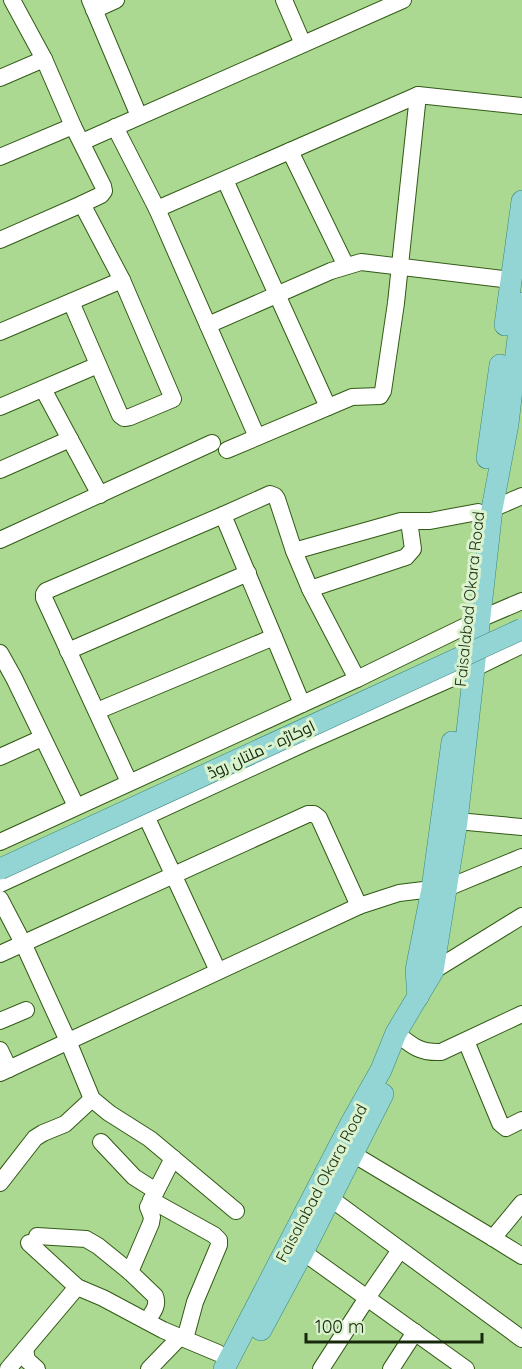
<svg xmlns="http://www.w3.org/2000/svg" width="522" height="1369" font-family="Quicksand,Cairo,sans-serif">
<style>
.lines{fill:none;stroke-linecap:round;stroke-linejoin:round}
.minor-casing{stroke:#325a15;stroke-width:18}
.major-casing{stroke:#39877c;stroke-width:22}
.minor{stroke:#fff;stroke-width:16}
.major{stroke:#93d5d4;stroke-width:21}
.major-bridge-casing{stroke:#39877c;stroke-width:22;stroke-linecap:butt}
.major-bridge{stroke:#93d5d4;stroke-width:21}
.labels{text-anchor:middle;dominant-baseline:central;stroke-width:6;stroke-linejoin:round;paint-order:stroke}
.street-label{font-size:16px;fill:#17290c;stroke:#daf2ce}
</style>
<rect width="100%" height="100%" fill="#abd991"/>
<g class="lines">
<defs>
<g id="minor">
<polyline points="12,0 44,59 73,126 103,186 104,191 101,195 82,204 122,280 173,399 130,417 124,418 120,415 71,302"/>
<polyline points="90,0 139,116"/>
<polyline points="284,0 303,44"/>
<polyline points="94,10 116,0"/>
<polyline points="0,78 44,59"/>
<polyline points="115,127 157,209 257,437"/>
<polyline points="82,142 403,0"/>
<polyline points="290,151 346,266"/>
<polyline points="0,157 73,126"/>
<polyline points="225,180 328,407"/>
<polyline points="157,209 418,95 522,106"/>
<polyline points="0,240 82,204"/>
<polyline points="208,325 331,271 361,262 511,280"/>
<polyline points="0,332 122,280"/>
<polyline points="43,389 100,495"/>
<polyline points="0,407 98,365"/>
<polyline points="227,450 352,397 380,396 383,391 396,303 418,95"/>
<polyline points="0,470 70,439"/>
<polyline points="492,509 522,496"/>
<polyline points="0,540 212,443"/>
<polyline points="294,551 401,521 430,521 478,512"/>
<polyline points="310,589 406,557 413,549 409,521"/>
<polyline points="274,637 223,515 270,494 275,496 277,499 294,551 310,589 357,679"/>
<polyline points="68,651 248,573"/>
<polyline points="0,653 14,678 76,806"/>
<polyline points="97,711 274,637 302,704"/>
<polyline points="0,757 42,738"/>
<polyline points="129,782 44,598 44,594 46,591 223,515"/>
<polyline points="146,816 218,971"/>
<polyline points="457,821 522,827"/>
<polyline points="0,842 357,679 480,619 522,601"/>
<polyline points="0,884 305,743 475,668 522,645"/>
<polyline points="447,888 522,857"/>
<polyline points="0,899 23,943 68,1041 92,1099 109,1113 150,1139 236,1211"/>
<polyline points="0,954 308,814 314,814 319,818 359,906"/>
<polyline points="433,971 522,916"/>
<polyline points="0,1021 26,1010"/>
<path d="M396,1033c16,13 24,20 45,19l81,-38"/>
<polyline points="466,1041 500,1123 506,1128 522,1120"/>
<polyline points="0,1050 9,1069"/>
<polyline points="0,1073 359,906 399,893 432,889"/>
<polyline points="101,1142 134,1177 156,1191"/>
<polyline points="353,1154 493,1238 522,1256"/>
<polyline points="0,1183 35,1138 43,1133 65,1124 92,1099"/>
<polyline points="330,1198 522,1339"/>
<polyline points="151,1200 214,1235 219,1240 219,1245 195,1302 185,1339"/>
<path d="M37,1236l49,3 12,7 32,26 25,24c4,10 -3,17 -8,25"/>
<polyline points="493,1238 522,1203"/>
<polyline points="29,1243 77,1287 103,1298 163,1330 218,1353"/>
<polyline points="303,1252 466,1369"/>
<polyline points="130,1272 151,1223 152,1217 148,1207 173,1158"/>
<polyline points="25,1349 27,1360 37,1369"/>
<polyline points="8,1369 77,1287"/>
<polyline points="149,1369 180,1337"/>
<polyline points="321,1369 367,1298 400,1250"/>
<polyline points="391,1369 415,1332"/>
</g>
<g id="major">
<polyline points="505,325 522,201"/>
<polyline points="487,458 500,365"/>
<polyline points="418,997 416,970 432,889 452,742"/>
<polyline points="261,1330 303,1252 383,1094"/>
<polyline points="224,1369 350,1125 381,1070 396,1033 433,971 457,821 492,509 508,424 522,303"/>
</g>
</defs>
<use href="#minor" class="minor-casing"/>
<use href="#major" class="major-casing"/>
<use href="#minor" class="minor"/>
<use href="#major" class="major"/>
<defs>
<polyline id="major-bridge" points="0,869 522,629"/>
</defs>
<use href="#major-bridge" class="major-bridge-casing"/>
<use href="#major-bridge" class="major-bridge"/>
</g>
<g class="labels">
<g class="street-label">
<text transform="translate(469 599) rotate(-84)">Faisalabad Okara Road</text>
<text transform="translate(261 749) rotate(-25)">اوکاڑہ - ملتان روڈ</text>
<text transform="translate(321 1183) rotate(-62)">Faisalabad Okara Road</text>
</g>
</g>
<path d="M306 1333v9h176v-9" fill="none" stroke="#17290c" stroke-width="3"/>
<text x="315" y="1333" font-size="18" fill="#17290c" stroke="#daf2ce" stroke-width="4.5" paint-order="stroke">100 m</text>
</svg>
